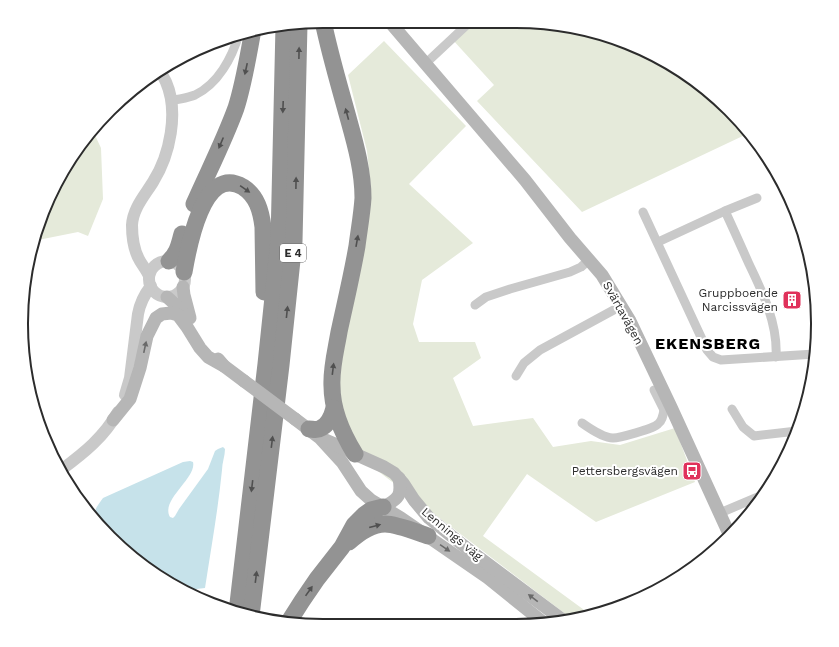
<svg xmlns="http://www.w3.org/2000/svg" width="839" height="647" font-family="'Work Sans',sans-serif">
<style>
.green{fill:#e5eada}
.water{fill:#c6e2ea}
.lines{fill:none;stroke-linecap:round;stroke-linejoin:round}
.minor{stroke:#c9c9c9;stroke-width:9}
.tertiary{stroke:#c9c9c9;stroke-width:12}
.secondary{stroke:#b6b6b6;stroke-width:13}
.motorway{stroke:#939393;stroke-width:17}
.secondary-bridge{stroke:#b6b6b6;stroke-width:13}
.oneway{fill:#505050}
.oneway2{fill:#6a6a6a}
.labels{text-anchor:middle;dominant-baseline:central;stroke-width:4;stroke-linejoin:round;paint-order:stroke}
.shield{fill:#fff;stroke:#6b6b6b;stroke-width:1}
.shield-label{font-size:11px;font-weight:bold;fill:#2c2c2c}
.poi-label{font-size:12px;fill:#2c2c2c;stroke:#fff;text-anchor:end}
.street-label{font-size:12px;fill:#2c2c2c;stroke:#fff}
.district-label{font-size:16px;font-weight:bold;letter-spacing:1px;fill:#000;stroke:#fff}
.rim{fill:none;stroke:#2c2c2c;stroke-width:2}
</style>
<rect width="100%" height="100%" fill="#fff"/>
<g class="green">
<polygon points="471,21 535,22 613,37 700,84 747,134 582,212 477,101 494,85 452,39"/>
<polygon points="384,41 466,126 409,184 473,243 422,280 413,324 419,342 475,342 481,358 453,378 473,426 533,418 553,447 591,441 620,445 675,428 695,482 596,522 527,474 483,536 591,615 572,619 370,465 347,427 340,397 339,376 371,189 367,151 348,75"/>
<polygon points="93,131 101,148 103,199 88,236 78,232 33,241 61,172"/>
<polygon points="109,537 176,585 218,603 217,606 156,575"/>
</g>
<path class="water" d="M223,447l2,2c0,7 -3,14 -3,21 -4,40 -11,79 -17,118l-17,2 -12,-5 -67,-48 -15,-19c0,-9 4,-13 9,-20l80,-36 7,-1 3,1c4,16 -33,38 -23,55l3,1 2,-2 4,-7 29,-40 7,-18 3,-2z"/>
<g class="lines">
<g class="minor">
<polyline points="425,64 456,35 471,21"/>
<path d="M171,101c7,-2 17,-3 24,-6 23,-11 37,-37 44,-61"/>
<path d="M725,211c8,17 16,35 24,53 14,29 29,60 27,93"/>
<polyline points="643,212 707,350 713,357 721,360 815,354"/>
<polyline points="658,242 725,211 757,198"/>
<polyline points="475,305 486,297 510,289 570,272 581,267 589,260"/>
<polyline points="516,376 524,363 540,350 621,306"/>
<polyline points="654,390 664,410"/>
<polyline points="732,409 743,427 754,436 797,431"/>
<path d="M582,423c7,5 22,15 31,15 6,0 40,-9 45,-14 4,-3 5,-8 6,-14l7,-3"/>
<polyline points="720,513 765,494"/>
</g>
<g class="tertiary">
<circle cx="167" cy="279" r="18"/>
<path d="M149,276c-2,-5 -6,-10 -9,-15 -6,-10 -8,-24 -8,-36 1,-17 13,-30 21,-43 17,-27 26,-70 13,-100 -2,-4 -4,-8 -6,-11"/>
<path d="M125,395l5,-17 8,-64c2,-11 6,-19 13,-28"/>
<path d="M61,470c23,-17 43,-33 57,-58"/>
</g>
<g class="secondary">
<polyline points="389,21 525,180 570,238 602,275 630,321 671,407 730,536"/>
<polyline points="183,287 184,295 190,318"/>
<polyline points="167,297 178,307 187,318"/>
<polyline points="218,359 224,366 244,381"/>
<polyline points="295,419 320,438 342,462 361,491 371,500 401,518 488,578 544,623"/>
<polyline points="113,420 130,399 140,368 147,336 156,318 162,314 171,313 178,315 187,327 200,348 208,357 224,366"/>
<polyline points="323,439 337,445 355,454 384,467 394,473 403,483 414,500 429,518 469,550 564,621"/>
<path d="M383,507c16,-8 19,-12 16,-29"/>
</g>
<g class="motorway">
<path d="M323,21c7,34 17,67 26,100 7,25 14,51 14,77 -1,16 -4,32 -6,48 -5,29 -12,58 -18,86 -3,18 -8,36 -7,54 0,25 10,47 23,68"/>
<path d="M194,204c14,-32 30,-63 42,-96 8,-25 12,-52 17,-78"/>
<path d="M169,261c9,-8 10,-17 13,-27"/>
<path d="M184,272c4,-23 19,-109 59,-85 14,9 18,24 20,40l1,65"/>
<path d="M309,429c3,0 7,1 10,0 9,-3 13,-13 15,-21"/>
<path d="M349,542c10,-9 22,-18 36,-18 12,0 31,8 43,12"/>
<polyline points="237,612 266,364 279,240 284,26"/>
<polyline points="251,616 281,365 294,241 299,24"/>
<polyline points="288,623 302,601 317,579 342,547 354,525 364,515 371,510 383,507"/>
</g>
<polyline class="secondary-bridge" points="244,381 295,419"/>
</g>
<defs><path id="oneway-solid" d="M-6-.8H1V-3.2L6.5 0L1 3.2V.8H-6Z"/></defs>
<g class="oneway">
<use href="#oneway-solid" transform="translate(299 53) rotate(-89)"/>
<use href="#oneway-solid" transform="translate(246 69) rotate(102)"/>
<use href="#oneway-solid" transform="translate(283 107) rotate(92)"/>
<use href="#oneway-solid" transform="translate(347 114) rotate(-105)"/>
<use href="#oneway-solid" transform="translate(221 143) rotate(113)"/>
<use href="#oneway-solid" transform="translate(296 183) rotate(-89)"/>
<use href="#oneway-solid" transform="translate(245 189) rotate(35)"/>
<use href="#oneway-solid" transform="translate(357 241) rotate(-80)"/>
<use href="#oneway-solid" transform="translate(287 312) rotate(-84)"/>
<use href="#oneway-solid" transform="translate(333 369) rotate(-83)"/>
<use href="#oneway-solid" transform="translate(272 442) rotate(-83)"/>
<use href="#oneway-solid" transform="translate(252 486) rotate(97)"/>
<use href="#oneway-solid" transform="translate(375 526) rotate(-15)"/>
<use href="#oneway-solid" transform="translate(256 577) rotate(-83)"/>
<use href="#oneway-solid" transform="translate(309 591) rotate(-55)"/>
</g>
<g class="oneway2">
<use href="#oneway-solid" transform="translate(145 347) rotate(-78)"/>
<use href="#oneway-solid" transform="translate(445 548) rotate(34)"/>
<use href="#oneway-solid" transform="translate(533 598) rotate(-143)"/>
</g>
<defs>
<symbol id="building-square" viewBox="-11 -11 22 22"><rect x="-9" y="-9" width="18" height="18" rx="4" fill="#e0315b" stroke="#fff"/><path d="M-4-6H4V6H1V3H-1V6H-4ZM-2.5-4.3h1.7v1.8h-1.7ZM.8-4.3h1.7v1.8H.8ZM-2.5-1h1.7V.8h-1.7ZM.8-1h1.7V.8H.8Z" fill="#fff"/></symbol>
<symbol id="bus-square" viewBox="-11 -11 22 22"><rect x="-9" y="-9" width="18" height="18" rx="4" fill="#e0315b" stroke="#fff"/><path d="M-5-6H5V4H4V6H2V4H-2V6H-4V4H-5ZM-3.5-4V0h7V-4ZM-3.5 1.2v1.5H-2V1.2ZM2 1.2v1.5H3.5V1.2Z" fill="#fff"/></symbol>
</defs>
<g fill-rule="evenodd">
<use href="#building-square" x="781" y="289" width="22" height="22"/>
<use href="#bus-square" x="681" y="460" width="22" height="22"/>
</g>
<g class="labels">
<rect class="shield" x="280" y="244" width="26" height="18" rx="3"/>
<g class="shield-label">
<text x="293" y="253">E 4</text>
</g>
<g class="poi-label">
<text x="778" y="293">Gruppboende<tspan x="778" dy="14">Narcissvägen</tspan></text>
<text x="678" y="471">Pettersbergsvägen</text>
</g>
<g class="street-label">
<text transform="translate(623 313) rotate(61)">Svärtavägen</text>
<text transform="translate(452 534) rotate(40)">Lennings väg</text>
</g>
<g class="district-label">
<text x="708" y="343">EKENSBERG</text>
</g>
</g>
<path d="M0 0H839V647H0ZM323 28H516A295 295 0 0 1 811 323V324A295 295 0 0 1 516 619H323A295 295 0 0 1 28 324V323A295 295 0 0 1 323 28Z" fill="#fff" fill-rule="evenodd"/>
<path class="rim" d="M323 28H516A295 295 0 0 1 811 323V324A295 295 0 0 1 516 619H323A295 295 0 0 1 28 324V323A295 295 0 0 1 323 28Z"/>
</svg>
